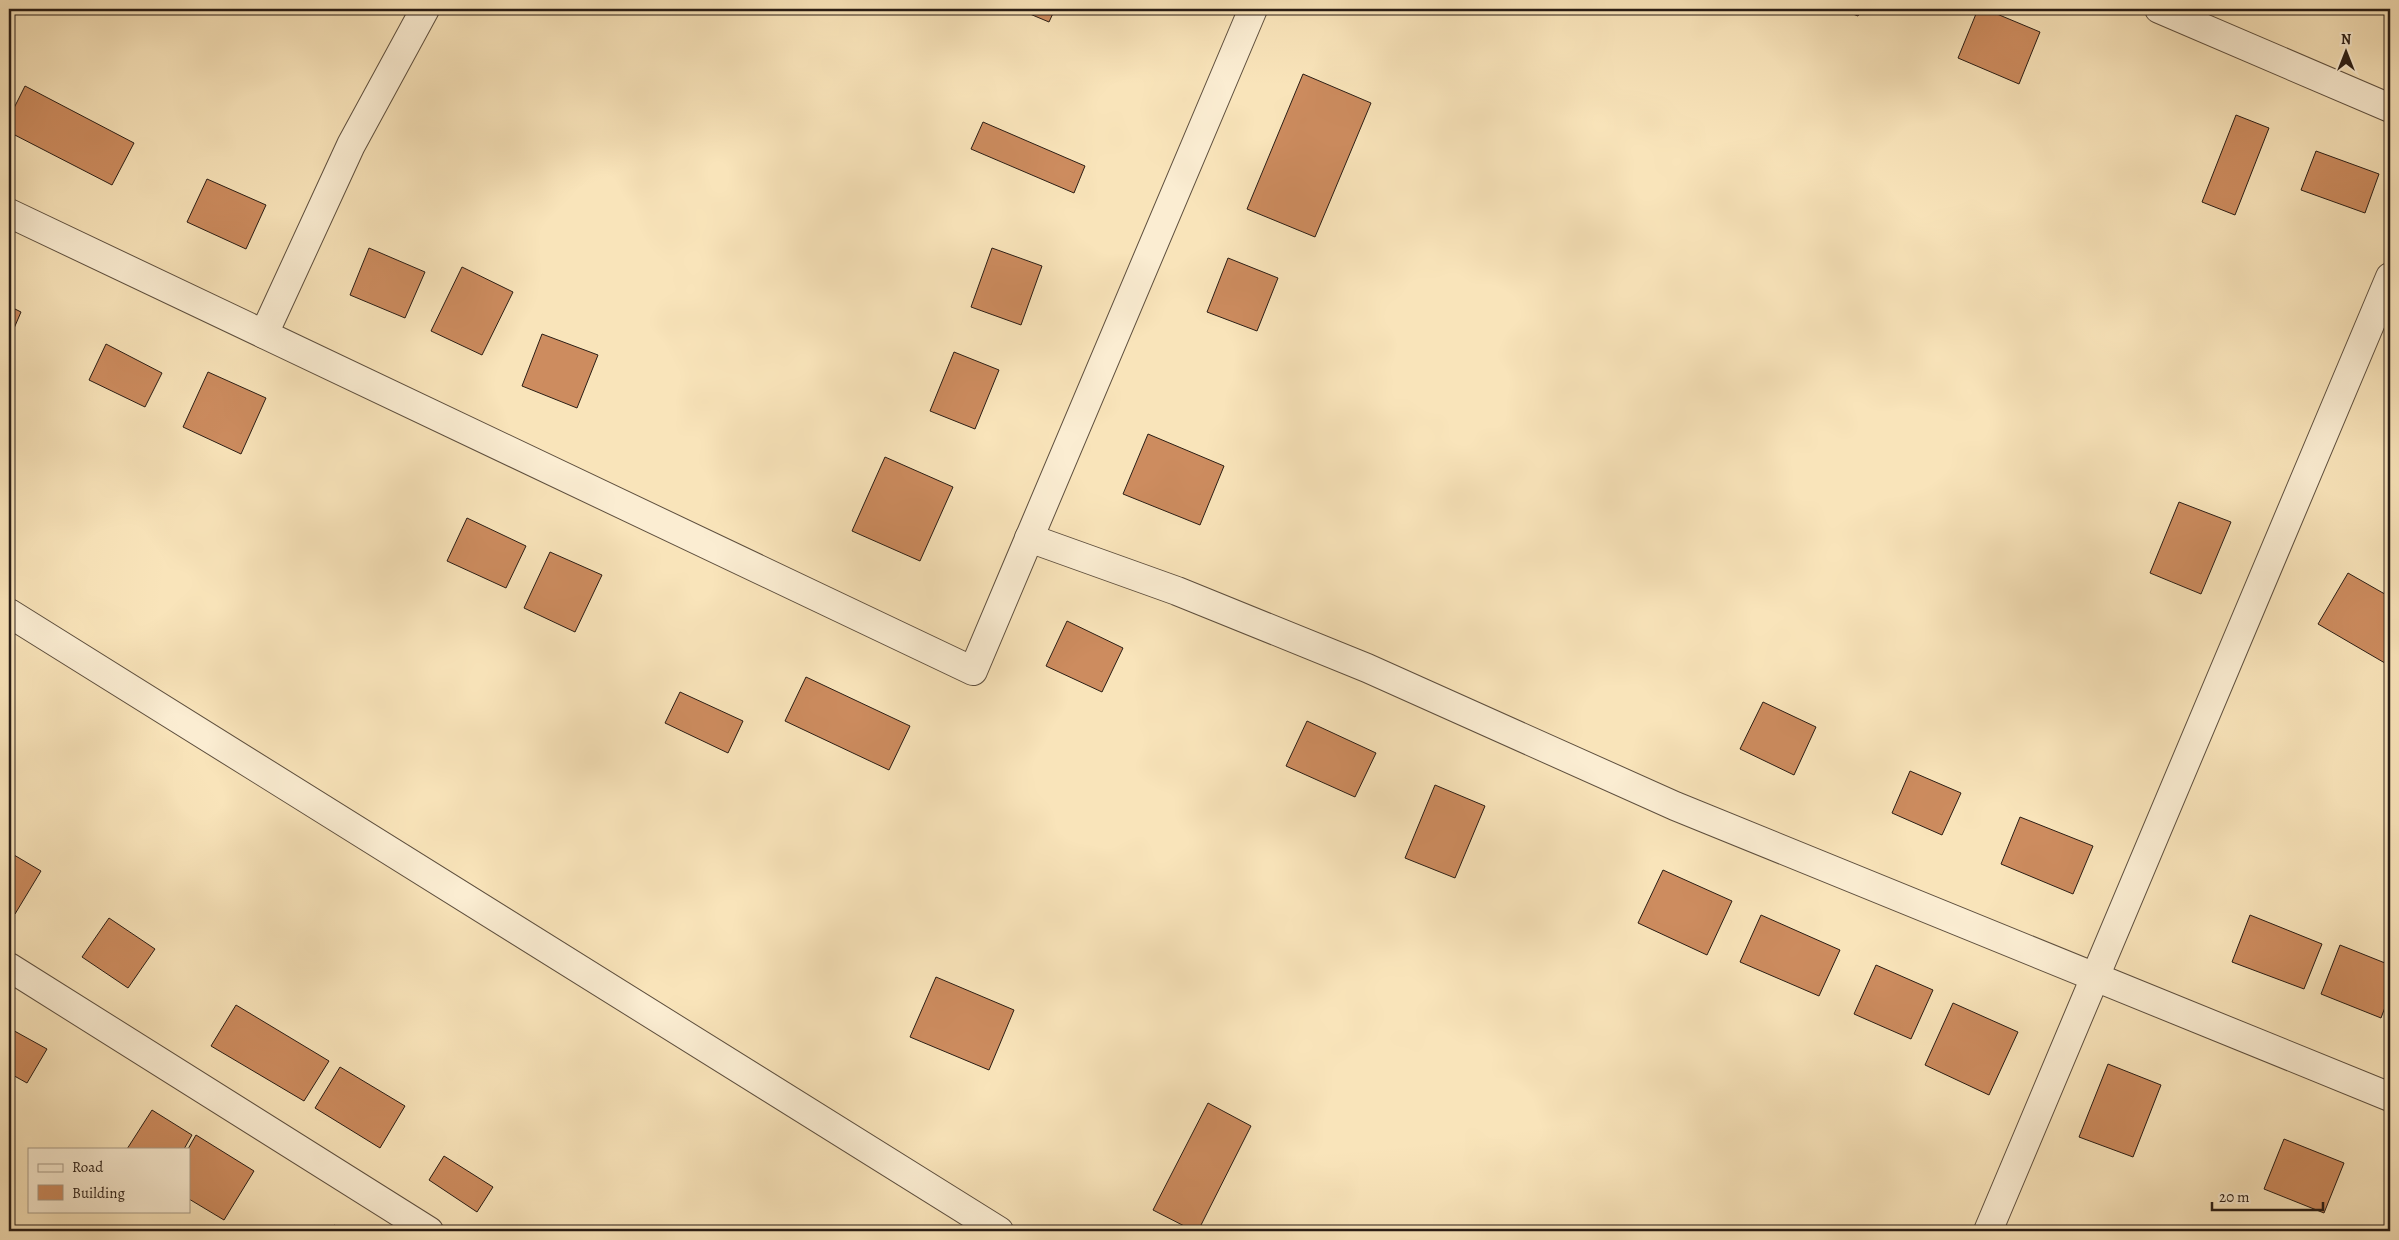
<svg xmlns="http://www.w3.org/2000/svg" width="2399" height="1240" font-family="Alegreya,serif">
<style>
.building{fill:#cd8c5f;stroke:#2a1d15}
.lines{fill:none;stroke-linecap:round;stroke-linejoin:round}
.minor-casing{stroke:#5e4f3e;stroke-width:30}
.minor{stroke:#fbedd2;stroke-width:28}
</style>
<rect width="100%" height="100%" fill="#f9e4ba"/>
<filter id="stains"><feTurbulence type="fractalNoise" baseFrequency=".004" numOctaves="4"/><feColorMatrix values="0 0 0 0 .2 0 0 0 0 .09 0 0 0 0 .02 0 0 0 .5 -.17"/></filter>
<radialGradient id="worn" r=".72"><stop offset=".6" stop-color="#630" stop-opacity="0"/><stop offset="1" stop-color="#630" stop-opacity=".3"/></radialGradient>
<g class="building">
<polygon points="1018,9 1055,9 1049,22"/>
<polygon points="1840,9 1862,9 1858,16"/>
<polygon points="1978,9 1985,9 2040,32 2019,84 1958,58"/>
<polygon points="2390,9 2390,20 2386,19"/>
<polygon points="1303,74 1371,103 1315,237 1247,209"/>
<polygon points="25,86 134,143 112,185 9,132 9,118"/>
<polygon points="2236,115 2269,128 2235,215 2202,202"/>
<polygon points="983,122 1085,166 1074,193 971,149"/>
<polygon points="2316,151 2379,174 2365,213 2301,190"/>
<polygon points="207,179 266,205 246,249 187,222"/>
<polygon points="369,248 425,272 405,318 350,295"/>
<polygon points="992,248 1042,266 1021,325 971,307"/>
<polygon points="1228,258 1278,278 1257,331 1207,312"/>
<polygon points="462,267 513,292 482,355 431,331"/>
<polygon points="9,306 21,312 9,340"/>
<polygon points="542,334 598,355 577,408 522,386"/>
<polygon points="106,344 162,373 145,407 89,380"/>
<polygon points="954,352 999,370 975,429 930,411"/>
<polygon points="208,372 266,398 241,454 183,427"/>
<polygon points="1148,434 1224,466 1200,525 1123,494"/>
<polygon points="885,457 953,487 920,561 852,531"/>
<polygon points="2179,502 2231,522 2201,594 2150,573"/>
<polygon points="467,518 526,546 506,588 447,561"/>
<polygon points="550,552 602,575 575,632 524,608"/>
<polygon points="2348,573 2390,597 2390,666 2318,624"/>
<polygon points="1067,621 1123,648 1102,692 1046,666"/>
<polygon points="806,677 910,726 889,770 785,721"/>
<polygon points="680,692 743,721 728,753 665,723"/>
<polygon points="1763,702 1816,727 1794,775 1740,749"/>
<polygon points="1307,721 1376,753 1355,797 1286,766"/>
<polygon points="1910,771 1961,793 1942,835 1892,813"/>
<polygon points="1435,785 1485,806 1455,878 1405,858"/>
<polygon points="2020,817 2093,846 2073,894 2001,864"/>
<polygon points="9,852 41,871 15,914 9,911"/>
<polygon points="1663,870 1732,901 1707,955 1638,923"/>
<polygon points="1761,915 1840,950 1819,996 1740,962"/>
<polygon points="2250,915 2322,944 2304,989 2232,962"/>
<polygon points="109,918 155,949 128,988 82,957"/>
<polygon points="2340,945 2390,965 2390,994 2381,1018 2321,994"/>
<polygon points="1876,965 1933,990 1911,1039 1854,1014"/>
<polygon points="936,977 1014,1010 989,1070 910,1037"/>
<polygon points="1953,1003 2018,1032 1989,1095 1925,1065"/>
<polygon points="236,1005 329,1061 304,1101 211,1046"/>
<polygon points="9,1028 47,1049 27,1083 9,1073"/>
<polygon points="2108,1064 2161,1085 2133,1157 2079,1137"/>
<polygon points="340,1067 405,1106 380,1148 315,1108"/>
<polygon points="1208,1103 1251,1126 1198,1231 1194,1231 1153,1210"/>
<polygon points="152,1110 192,1135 184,1149 127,1149"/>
<polygon points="196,1135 254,1171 224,1220 189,1199 188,1149"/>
<polygon points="2284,1139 2344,1163 2324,1213 2264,1189"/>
<polygon points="444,1156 493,1187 477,1212 429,1180"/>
<polygon points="334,1225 344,1231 330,1231"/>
</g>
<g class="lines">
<defs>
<g id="minor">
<polyline points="2159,9 2390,108"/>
<polyline points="9,213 973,671 1253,9"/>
<polyline points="264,334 351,145 425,9"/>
<polyline points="1029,538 1177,591 1367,668 1675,806 2390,1097"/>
<polyline points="9,613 999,1231"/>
<polyline points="9,967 429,1231"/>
<polyline points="1988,1231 2390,277"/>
</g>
</defs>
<use href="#minor" class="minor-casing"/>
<use href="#minor" class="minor"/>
</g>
<rect width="2399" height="1240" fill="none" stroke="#f9e4ba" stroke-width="30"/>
<rect x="10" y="10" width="2379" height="1220" fill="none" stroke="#2a1d15" stroke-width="2.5"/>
<rect x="15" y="15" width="2369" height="1210" fill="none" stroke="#2a1d15"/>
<rect x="28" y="1148" width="162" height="65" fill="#fbedd2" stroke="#a79a86"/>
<rect x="38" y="1164" width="25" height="8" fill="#fbedd2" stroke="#a79a86"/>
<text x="72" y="1172" font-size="15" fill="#2a1d15">Road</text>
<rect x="38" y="1185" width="25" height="15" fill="#cd8c5f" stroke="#a79a86"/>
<text x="72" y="1198" font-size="15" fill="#2a1d15">Building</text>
<g transform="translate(2346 52)" stroke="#fbedd2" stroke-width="4" paint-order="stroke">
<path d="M0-4L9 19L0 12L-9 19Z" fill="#2a1d15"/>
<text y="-8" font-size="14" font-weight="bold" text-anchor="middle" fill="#2a1d15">N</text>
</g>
<path d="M2212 1202v8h111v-8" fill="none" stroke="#2a1d15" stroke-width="2.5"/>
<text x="2219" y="1202" font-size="15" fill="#2a1d15" stroke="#fbedd2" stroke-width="4" paint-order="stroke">20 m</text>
<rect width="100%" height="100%" filter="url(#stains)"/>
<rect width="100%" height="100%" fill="url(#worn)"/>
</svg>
